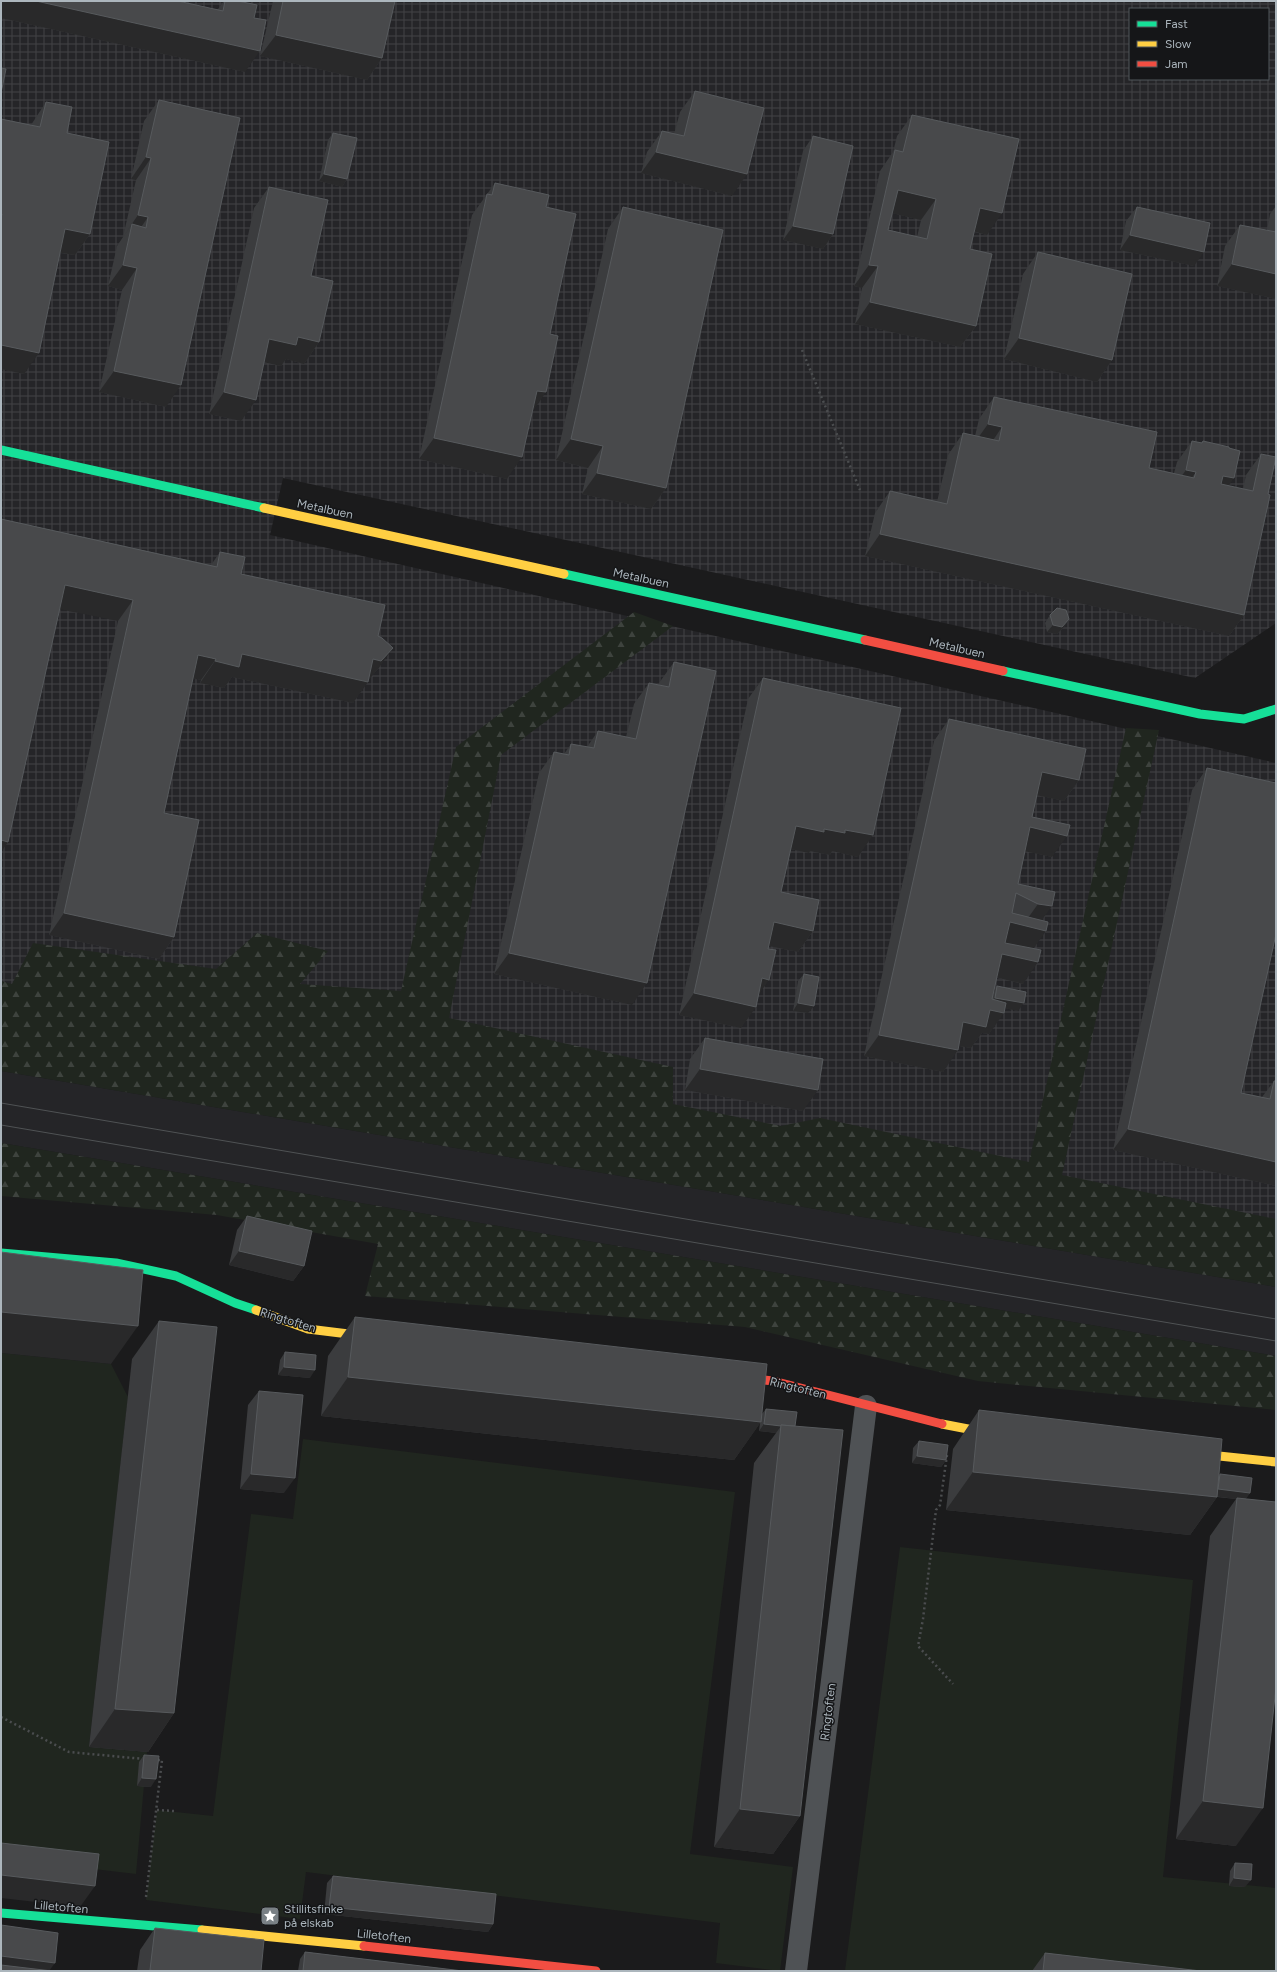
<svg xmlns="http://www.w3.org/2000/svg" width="1277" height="1972" font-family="Figtree,sans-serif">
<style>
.built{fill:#252528}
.industrial{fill:url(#industrial-grid);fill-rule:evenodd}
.green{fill:#20261f}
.forest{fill:url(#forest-firs)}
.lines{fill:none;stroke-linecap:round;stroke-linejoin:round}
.path{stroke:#4b4d4f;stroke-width:2.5;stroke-dasharray:2 3;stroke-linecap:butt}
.street{stroke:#4f5255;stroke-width:22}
.fast{stroke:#16e098;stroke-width:9}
.slow{stroke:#ffcf43;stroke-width:9}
.jam{stroke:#f24e42;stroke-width:9}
.tram{stroke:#4f5254;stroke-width:1}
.wall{fill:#3b3c3e;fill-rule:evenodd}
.shaded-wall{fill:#29292a}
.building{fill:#48494b;stroke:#575a5d;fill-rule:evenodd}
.labels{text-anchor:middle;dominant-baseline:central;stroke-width:3;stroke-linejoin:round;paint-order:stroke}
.street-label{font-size:12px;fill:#acb6bd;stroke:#151618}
.poi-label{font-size:12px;fill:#acb6bd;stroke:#151618;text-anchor:start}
</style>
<defs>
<pattern id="industrial-grid" width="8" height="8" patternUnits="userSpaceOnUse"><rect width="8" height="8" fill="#252528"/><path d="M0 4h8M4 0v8" fill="none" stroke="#424245"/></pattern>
<pattern id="forest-firs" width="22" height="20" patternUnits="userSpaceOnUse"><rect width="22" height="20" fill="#20261f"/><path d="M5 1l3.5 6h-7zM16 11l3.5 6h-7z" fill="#3e433e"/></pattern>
</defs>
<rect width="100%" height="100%" fill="#1b1b1c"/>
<polygon class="built" points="1,1071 1276,1287 1276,1356 1,1143"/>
<path class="industrial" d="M1,1h1275v622l-81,55 -912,-200 -13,57 1006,228v504l-1275,-229zM1130,9h138v70h-138z"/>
<g class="green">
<polygon points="1,1353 111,1364 128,1397 89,1747 147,1752 136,1874 1,1858"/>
<polygon points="303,1439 735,1492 690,1854 793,1867 780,1971 716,1963 720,1923 306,1872 300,1919 146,1900 157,1810 213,1816 251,1514 293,1519"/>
<polygon points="900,1547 1193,1580 1163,1877 1276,1888 1276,1971 845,1971"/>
</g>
<g class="forest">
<polygon points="634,612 673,626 501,755 449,1018 673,1067 673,1104 781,1126 820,1118 1029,1162 1126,728 1159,730 1062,1175 1276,1219 1276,1287 1,1071 1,981 12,984 33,943 216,969 257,933 328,951 300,984 401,991 456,747"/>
<polygon points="1,1143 1276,1356 1276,1410 978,1381 745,1327 365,1296 378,1244 217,1215 1,1196"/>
</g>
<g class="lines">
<g class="path">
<polyline points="802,350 860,490"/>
<polyline points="947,1455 940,1505 936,1510 923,1619 918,1646 953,1684"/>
<polyline points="1,1717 69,1752 144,1759"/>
<polyline points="157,1810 174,1811"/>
<polyline points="146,1897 162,1760 155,1760"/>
</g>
<polyline class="street" points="796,1971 866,1406"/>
<g class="fast">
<polyline points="1,450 264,508"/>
<polyline points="564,574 865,640"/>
<polyline points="1003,671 1200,714 1244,719 1276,709"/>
<polyline points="1,1253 116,1263 176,1276 235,1303 256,1310"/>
<polyline points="1,1913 202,1930"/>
</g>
<g class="slow">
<polyline points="264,508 564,574"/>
<polyline points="256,1310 308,1329 373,1337"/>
<polyline points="942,1424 994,1434"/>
<polyline points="1190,1453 1276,1462"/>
<polyline points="202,1930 364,1946"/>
</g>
<g class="jam">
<polyline points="865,640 1003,671"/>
<polyline points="735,1377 773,1381 942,1424"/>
<polyline points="364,1946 596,1971"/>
</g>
<g class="tram">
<polyline points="1,1103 1276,1319"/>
<polyline points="1,1125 1276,1341"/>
</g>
</g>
<g class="wall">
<polygon points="1,1 218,9 224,1 238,1 245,72 1,18"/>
<polygon points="273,1 395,1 382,58 367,80 260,56"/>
<polygon points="695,91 732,196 641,173 647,152 662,131 674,134 680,112"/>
<polygon points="159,100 166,407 99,392 122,290 108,286 117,246 123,237 136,180 131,179 144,121"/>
<polygon points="46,102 67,133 90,234 75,255 60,253 24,374 1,369 1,119 31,125"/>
<path d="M912,115l75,120 -13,-3 -4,17 6,77 -16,21 -105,-23 7,-36 -8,-2 26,-115 13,-19 4,-16zM892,213l29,7 -4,17 -29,-7z"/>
<polygon points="333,133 347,179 342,187 319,181 328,140"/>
<polygon points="813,136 833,234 823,249 783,240 803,151"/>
<polygon points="495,183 546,207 533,411 507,479 419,459 472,215"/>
<polygon points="269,187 311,276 319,342 304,364 286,359 281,366 264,363 241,421 209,414 254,208"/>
<polygon points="1276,206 1276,299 1217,286 1225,246 1240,225 1267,230 1270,214"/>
<polygon points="623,207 666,488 651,509 582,494 588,468 556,460 608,229"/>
<polygon points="1137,207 1194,266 1120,250 1126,221"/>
<polygon points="1038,252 1112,360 1097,382 1004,359 1023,274"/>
<polygon points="994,397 1149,468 1174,473 1177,462 1192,441 1201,443 1203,441 1229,486 1243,489 1246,475 1261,454 1268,494 1244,615 1229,636 865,556 875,513 890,491 937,502 948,455 963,433 975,436 979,419"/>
<polygon points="1,519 211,565 220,552 241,574 378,636 378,669 369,679 353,703 232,677 224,688 200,683 201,680 193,678 164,813 174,937 159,959 49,935 118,621"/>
<polygon points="1050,615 1069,619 1064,627 1057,634 1047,632 1045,623"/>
<polygon points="674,662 632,1005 494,974 539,773 554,752 564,754 571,744 587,747 598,731 626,737 634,704 649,683 659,685 659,683"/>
<polygon points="763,678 858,857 832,851 830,855 810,851 809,853 790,849 781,892 813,931 798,952 769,946 758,995 741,1028 679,1015 748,699"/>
<polygon points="949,719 1079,780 1064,801 1037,795 1032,817 1052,857 1025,851 1018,884 1055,892 1042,920 1023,984 997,978 994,992 997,986 1018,1011 1005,1008 989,1034 982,1033 971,1048 959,1046 943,1072 864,1056 934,741"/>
<polygon points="1207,768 1241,1093 1262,1097 1274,1081 1276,1186 1113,1150 1192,790"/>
<polygon points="804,974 808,1013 793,1011 798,981"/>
<polygon points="705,1038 803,1111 685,1090 690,1059"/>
<polygon points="247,1216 304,1266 293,1281 229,1265 237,1230"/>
<polygon points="355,1317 761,1415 766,1409 795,1426 800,1816 773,1854 714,1847 754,1463 776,1433 759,1431 760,1423 734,1460 321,1416 328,1356"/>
<polygon points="159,1321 174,1713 148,1752 89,1747 132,1359"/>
<polygon points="285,1352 310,1378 278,1375 280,1360"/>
<polygon points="259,1391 284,1493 240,1489 248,1405"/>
<polygon points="979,1410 1219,1476 1220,1474 1250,1493 1246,1498 1236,1846 1176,1839 1210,1536 1236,1499 1217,1497 1190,1535 946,1510 953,1449"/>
<polygon points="919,1441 946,1460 941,1467 912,1463 913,1448"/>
<polygon points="144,1755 151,1787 137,1786 139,1762"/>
<polygon points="1235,1863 1245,1887 1229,1886 1230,1871"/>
<polygon points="333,1876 493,1924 488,1932 324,1914 327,1883"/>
<polygon points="155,1928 261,1971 137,1971 140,1950"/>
<polygon points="305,1952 463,1971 298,1971 300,1959"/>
<polygon points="1045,1953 1201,1971 1032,1971"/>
</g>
<g class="shaded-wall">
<polygon points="1,1 36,1 260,51 245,72 1,18"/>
<polygon points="276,35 382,58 367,80 260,56"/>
<polygon points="656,152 747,174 732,196 641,173"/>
<polygon points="146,157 151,158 136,180 131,179"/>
<polygon points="324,174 347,179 342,187 319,181"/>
<polygon points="898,190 936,199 921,220 883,211"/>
<polygon points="980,208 1002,213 987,235 965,229"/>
<polygon points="138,215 148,217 133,239 132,224 123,237"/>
<polygon points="793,226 833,234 823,249 783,240"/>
<polygon points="65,229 90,234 75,255 50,251"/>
<polygon points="1130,235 1204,252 1194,266 1120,250"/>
<polygon points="1232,264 1276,274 1276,299 1217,286"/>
<polygon points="123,265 137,268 122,290 108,286"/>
<polygon points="869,265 878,266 862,288 854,286"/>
<polygon points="870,302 976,326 960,347 855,324"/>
<polygon points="298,337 319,342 304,364 286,359 281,366 254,360 269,339"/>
<polygon points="1019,338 1112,360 1097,382 1004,359"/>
<polygon points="1,345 39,353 24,374 1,369"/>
<polygon points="114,371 181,385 166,407 99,392"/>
<polygon points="537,391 546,392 531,414"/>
<polygon points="224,392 256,400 241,421 209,414"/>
<polygon points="988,424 1002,427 987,449 973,445"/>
<polygon points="434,438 522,457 507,479 419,459"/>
<polygon points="571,439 603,446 588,468 556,460"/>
<polygon points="1186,470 1196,472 1181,493 1171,491"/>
<polygon points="597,473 666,488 651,509 582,494"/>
<polygon points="1223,476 1234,478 1219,500 1208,498"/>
<polygon points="880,534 1244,615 1229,636 865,556"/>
<polygon points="65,585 133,600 118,621 49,607"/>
<polygon points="1069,619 1064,627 1057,634 1047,632 1053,625"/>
<polygon points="393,648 378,669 367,682 368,682 353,703 232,677 224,688 200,683 215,661 242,654 373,659"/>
<polygon points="198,655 216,659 201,680 183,676"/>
<polygon points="1042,772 1079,780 1064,801 1027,793"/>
<polygon points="796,826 824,829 845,830 873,835 858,857 832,851 830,855 810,851 809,853 781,847"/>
<polygon points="1030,827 1067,836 1052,857 1015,849"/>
<polygon points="1,840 8,842 1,852"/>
<polygon points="1038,904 1052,906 1036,928 1023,925"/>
<polygon points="64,913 174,937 159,959 49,935"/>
<polygon points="774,922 813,931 798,952 759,944"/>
<polygon points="1010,922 1046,931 1031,952 995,944"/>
<polygon points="509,953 647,983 632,1005 494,974"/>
<polygon points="1002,954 1038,962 1023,984 987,975"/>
<polygon points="762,978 769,980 754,1001"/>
<polygon points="694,993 756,1007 741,1028 679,1015"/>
<polygon points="995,998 1024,1003 1018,1011 990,1005"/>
<polygon points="798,1003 814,1006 808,1013 793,1011"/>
<polygon points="990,1010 1004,1013 989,1034 982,1033 971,1048 948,1044 963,1022"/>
<polygon points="879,1035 958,1050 943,1072 864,1056"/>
<polygon points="700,1069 818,1090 803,1111 685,1090"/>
<polygon points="1128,1129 1276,1162 1276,1186 1113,1150"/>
<polygon points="239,1251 304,1266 293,1281 229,1265"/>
<polygon points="1,1312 138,1326 111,1364 1,1353"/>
<polygon points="284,1367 315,1370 310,1378 278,1375"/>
<polygon points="348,1377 761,1422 734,1460 321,1416"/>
<polygon points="764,1424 781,1426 776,1433 759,1431"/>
<polygon points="917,1456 946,1460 941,1467 912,1463"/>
<polygon points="973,1472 1217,1497 1190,1535 946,1510"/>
<polygon points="251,1474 295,1478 284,1493 240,1489"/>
<polygon points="1218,1489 1250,1493 1245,1500 1237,1498 1236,1499 1213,1496"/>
<polygon points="115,1709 174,1713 148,1752 89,1747"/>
<polygon points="142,1778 156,1779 151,1787 137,1786"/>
<polygon points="1203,1801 1263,1808 1236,1846 1176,1839"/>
<polygon points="740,1809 800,1816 773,1854 714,1847"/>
<polygon points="1,1875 95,1886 80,1907 1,1898"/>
<polygon points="1234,1878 1251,1880 1245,1887 1229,1886"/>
<polygon points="329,1907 493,1924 488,1932 324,1914"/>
<polygon points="1,1956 55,1963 49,1971 1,1971"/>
</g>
<g class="building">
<polygon points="36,1 178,1 223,11 225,1 238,1 257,5 254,18 266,20 260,51"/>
<polygon points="283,1 395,1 382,58 276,35"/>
<polygon points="1,68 6,69 1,93"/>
<polygon points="695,91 764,108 747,174 656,152 662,131 684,136"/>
<polygon points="159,100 240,118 181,385 114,371 137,268 123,265 132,224 146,228 148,217 138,215 151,158 146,157"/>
<polygon points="46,102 72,107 67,133 109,142 90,234 65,229 39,353 1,345 1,218 2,214 1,214 1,119 40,127"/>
<path d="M912,115l107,24 -17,74 -22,-5 -10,41 22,5 -16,72 -106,-24 8,-36 -9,-1 26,-115 8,2zM898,190l38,9 -9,40 -39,-9z"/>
<polygon points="333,133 357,138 347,179 324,174"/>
<polygon points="813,136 853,146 833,234 793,226"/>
<polygon points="495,183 549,195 546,207 576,214 550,334 558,336 546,392 537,391 522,457 434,438 487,194 492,195"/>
<polygon points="269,187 328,200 311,276 333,281 319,342 298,337 296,345 269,339 256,400 224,392"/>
<polygon points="623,207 723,230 666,488 597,473 603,446 571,439"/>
<polygon points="1137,207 1210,223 1204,252 1130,235"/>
<polygon points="1240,225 1276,232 1276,274 1232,264"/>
<polygon points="1038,252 1132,274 1112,360 1019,338"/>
<polygon points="994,397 1157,432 1149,468 1194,478 1196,472 1186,470 1192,441 1202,443 1203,441 1229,447 1229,448 1240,451 1234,478 1223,476 1221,484 1253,491 1261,454 1276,457 1268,494 1270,495 1244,615 880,534 890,491 947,504 963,433 999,441 1002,427 988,424"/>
<polygon points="1,519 217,567 220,552 245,557 241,574 385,605 378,636 382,638 393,648 381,661 373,659 368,682 242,654 239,667 215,661 216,659 198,655 164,813 199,820 174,937 64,913 133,600 65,585 8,842 1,840"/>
<polygon points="1057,608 1066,610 1069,619 1062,627 1053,625 1050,615"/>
<polygon points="674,662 716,671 647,983 509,953 554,752 569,755 571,744 594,748 598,731 636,739 649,683 669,687"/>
<polygon points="763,678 901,708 873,835 845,830 845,833 824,829 824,832 796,826 781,892 819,900 813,931 774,922 768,949 776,950 769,980 762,978 756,1007 694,993"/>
<polygon points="949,719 1086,749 1079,780 1042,772 1032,817 1070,825 1067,836 1030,827 1018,884 1055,892 1052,906 1038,904 1016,893 1012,913 1048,922 1046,931 1010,922 1005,943 1041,950 1038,962 1002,954 992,999 1006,1003 1004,1013 990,1010 986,1027 963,1022 958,1050 879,1035"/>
<polygon points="1207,768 1276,783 1276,934 1241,1093 1270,1099 1274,1081 1276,1081 1276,1162 1128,1129"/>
<polygon points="804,974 819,977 814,1006 798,1003"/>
<polygon points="997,986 1026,992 1024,1003 995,998"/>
<polygon points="705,1038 823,1059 818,1090 700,1069"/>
<polygon points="247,1216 312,1231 304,1266 239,1251"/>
<polygon points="1,1252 143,1270 138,1326 1,1312"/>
<polygon points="355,1317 767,1364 761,1422 348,1377"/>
<polygon points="159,1321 217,1327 174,1713 115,1709"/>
<polygon points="285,1352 316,1355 315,1370 284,1367"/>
<polygon points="259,1391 303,1395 295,1478 251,1474"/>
<polygon points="766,1409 797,1412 795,1426 781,1425 781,1426 764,1424"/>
<polygon points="979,1410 1222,1439 1217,1497 973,1472"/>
<polygon points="781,1425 843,1430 800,1816 740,1809"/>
<polygon points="919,1441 948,1445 946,1460 917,1456"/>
<polygon points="1220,1474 1252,1478 1250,1493 1218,1489"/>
<polygon points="1237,1498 1276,1502 1276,1687 1263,1808 1203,1801"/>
<polygon points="144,1755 159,1756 156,1779 142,1778"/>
<polygon points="1,1843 99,1854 95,1886 1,1875"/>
<polygon points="1235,1863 1252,1864 1251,1880 1234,1878"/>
<polygon points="333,1876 496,1894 493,1924 329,1907"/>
<polygon points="1,1925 58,1933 55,1963 1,1956"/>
<polygon points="155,1928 264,1940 261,1971 155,1971 150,1970"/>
<polygon points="305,1952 463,1971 303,1971"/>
<polygon points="1045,1953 1201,1971 1043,1971"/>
<polygon points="1,1965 52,1971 1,1971"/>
</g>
<defs>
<symbol id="sight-square" viewBox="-11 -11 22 22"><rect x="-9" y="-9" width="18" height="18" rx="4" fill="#798085" stroke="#151618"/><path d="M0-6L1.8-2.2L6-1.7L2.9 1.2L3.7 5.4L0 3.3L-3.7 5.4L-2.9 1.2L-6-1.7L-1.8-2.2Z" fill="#fff"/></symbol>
</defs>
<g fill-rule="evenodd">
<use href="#sight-square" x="259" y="1905" width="22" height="22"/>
</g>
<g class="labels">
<g class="street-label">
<text transform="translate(325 509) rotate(12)">Metalbuen</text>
<text transform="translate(641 578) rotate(12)">Metalbuen</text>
<text transform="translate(957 648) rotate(13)">Metalbuen</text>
<text transform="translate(288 1320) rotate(17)">Ringtoften</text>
<text transform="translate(798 1388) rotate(14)">Ringtoften</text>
<text transform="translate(828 1712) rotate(-83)">Ringtoften</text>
<text transform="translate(61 1907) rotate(5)">Lilletoften</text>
<text transform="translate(384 1936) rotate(6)">Lilletoften</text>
</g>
<g class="poi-label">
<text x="284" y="1909">Stillitsfinke<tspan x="284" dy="14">på elskab</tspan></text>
</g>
</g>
<rect width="1277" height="1972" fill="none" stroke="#acb6bd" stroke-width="4"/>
<rect x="1129" y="8" width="140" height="72" fill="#151618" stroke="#51565a"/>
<rect x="1137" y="21" width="20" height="6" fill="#16e098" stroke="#51565a"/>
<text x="1165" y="28" font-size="12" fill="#acb6bd">Fast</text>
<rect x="1137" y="41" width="20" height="6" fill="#ffcf43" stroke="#51565a"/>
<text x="1165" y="48" font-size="12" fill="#acb6bd">Slow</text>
<rect x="1137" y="61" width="20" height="6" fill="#f24e42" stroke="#51565a"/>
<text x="1165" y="68" font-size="12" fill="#acb6bd">Jam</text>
</svg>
